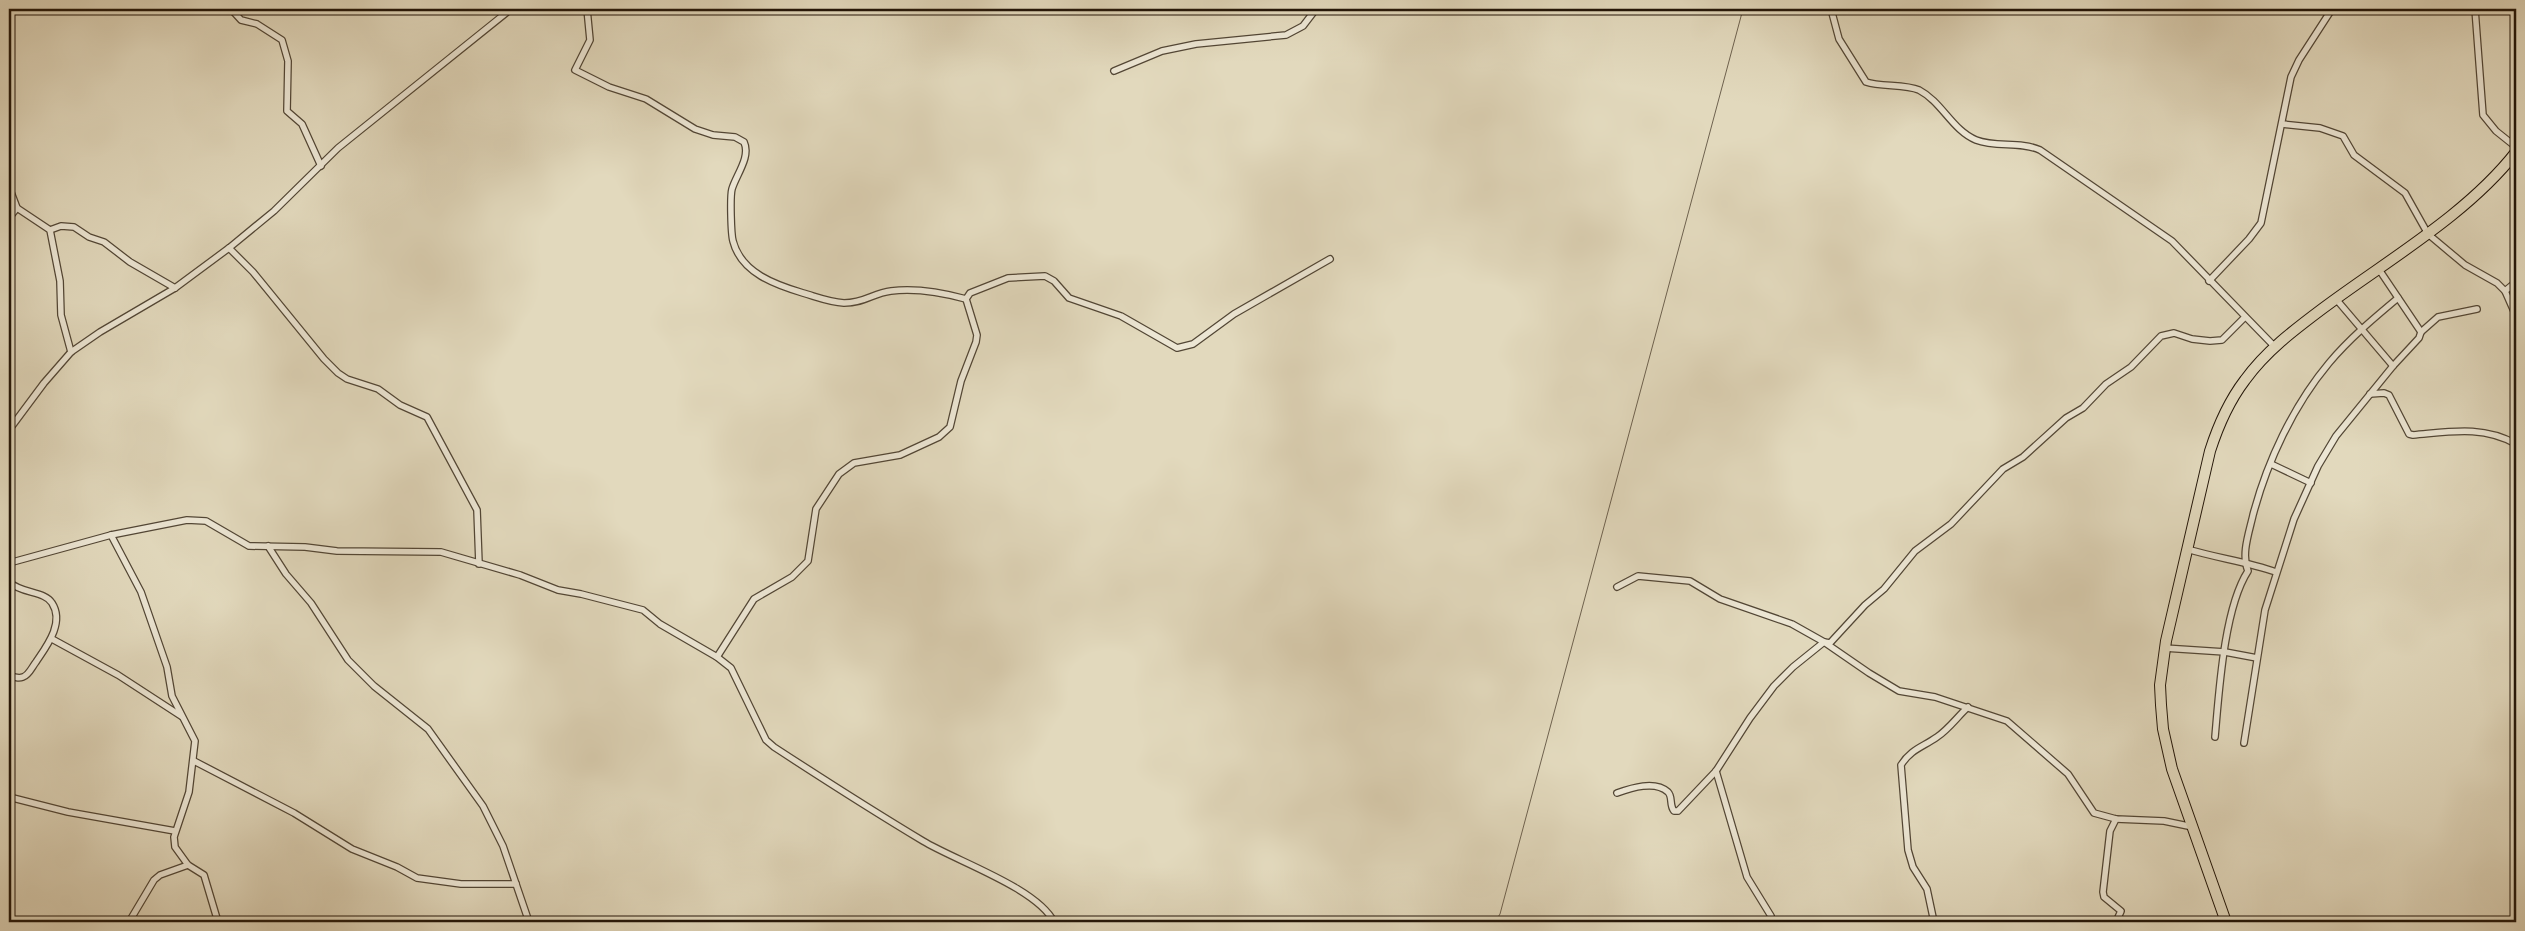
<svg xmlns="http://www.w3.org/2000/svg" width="2525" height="931" font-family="'Gentium Book Plus',serif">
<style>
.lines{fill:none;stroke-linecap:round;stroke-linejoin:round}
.stream{stroke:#6e624f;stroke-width:1}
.street-casing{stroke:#524635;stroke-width:8}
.highway-casing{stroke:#221508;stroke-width:12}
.street{stroke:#ece6d4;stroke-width:5.5}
.highway{stroke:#e2d9bd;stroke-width:10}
</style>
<rect width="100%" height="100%" fill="#e2d9bd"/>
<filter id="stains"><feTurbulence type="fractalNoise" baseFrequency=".004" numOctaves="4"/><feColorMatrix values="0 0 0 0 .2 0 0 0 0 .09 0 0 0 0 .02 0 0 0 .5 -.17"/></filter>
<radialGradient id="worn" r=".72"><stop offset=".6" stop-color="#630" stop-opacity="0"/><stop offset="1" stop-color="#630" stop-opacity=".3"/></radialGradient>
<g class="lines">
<polyline class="stream" points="1495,922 1500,914 1743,9"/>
<defs>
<g id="street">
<polyline points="231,9 241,20 257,24 282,40 288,61 287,111 302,124 321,166"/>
<path d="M587,9l3,31 -15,30 34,17 37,12 49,30 18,6 22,2 9,5c7,15 -8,33 -12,47 -2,7 -1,45 1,52 8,32 43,44 70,52 14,4 26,9 41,10 21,0 29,-10 47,-12 23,-3 53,2 75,8"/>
<path d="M1831,9l8,30 27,43c15,5 39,2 53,8 23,12 33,40 57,50 20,8 44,1 64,10l132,91 102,105"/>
<polyline points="2475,9 2483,115 2496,131 2516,147"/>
<polyline points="1114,71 1162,51 1196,44 1286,35 1303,26 1316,9"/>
<polyline points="2282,124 2320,128 2343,136 2354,155 2405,193 2428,234 2465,265 2497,283 2505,291 2516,316"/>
<polyline points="9,187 17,208 50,230 60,281 61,315 71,352"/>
<polyline points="9,218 17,208"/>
<polyline points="50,230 61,226 74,227 89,237 104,242 130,262 175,288"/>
<polyline points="229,248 253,272 324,359 338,373 347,379 378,389 400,405 427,417 477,510 479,564"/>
<polyline points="2209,281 2249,239 2261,223 2291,77 2299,60 2332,9"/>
<polyline points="2505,291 2516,282"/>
<polyline points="2336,299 2393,366"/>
<polyline points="2421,332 2438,317 2477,309"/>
<path d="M2370,394l14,-1 5,2 20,39 4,1c36,-3 69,-10 103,9"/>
<polyline points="9,430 44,383 71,352 100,332 175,288 229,248 274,211 338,148 511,9"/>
<polyline points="2271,464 2311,483"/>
<polyline points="111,535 141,592 167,667 172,696 195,741 189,792 174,837 175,847 188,865 204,875 218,922"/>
<polyline points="268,546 286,574 311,603 348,660 374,686 428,729 483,806 503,846 529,922"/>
<path d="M2187,549c30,9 60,13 89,23"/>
<path d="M9,563l102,-28 76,-15 19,1 43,25 56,1 32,4 104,1 79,23 38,15 23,4 62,16 17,14 57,33 14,11 35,72 8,7c49,32 99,64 149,94 33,20 114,47 131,81"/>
<path d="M9,582c13,12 36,9 43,21 13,20 -6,44 -16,59 -4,5 -7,13 -13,15 -5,2 -9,0 -14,-2"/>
<polyline points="1617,587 1638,576 1690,581 1720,599 1792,624 1824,642 1869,673 1899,691 1935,697 2007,721 2068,774 2094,813 2116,819 2164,821 2193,827"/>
<polyline points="52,639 118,675 181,716"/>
<polyline points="2164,648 2225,652 2257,658"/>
<polyline points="717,657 754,599 792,577 808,561 816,509 839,474 854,463 900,455 939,437 950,427 961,381 976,342 977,335 966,299 970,293 1008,278 1045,276 1054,281 1069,298 1121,316 1177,348 1193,344 1234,314 1330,259"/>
<path d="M2215,737c4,-45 9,-129 33,-166 -7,-17 1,-38 5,-56 14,-53 40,-109 76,-152 20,-24 45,-45 69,-65"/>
<polyline points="2244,743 2265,610 2294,519 2318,466 2336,436 2393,366 2419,338 2421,332 2417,326 2378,268"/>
<polyline points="194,761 294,813 352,849 397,867 417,878 461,884 516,884"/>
<polyline points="1716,771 1747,877 1771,916 1772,922"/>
<path d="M1617,793c14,-5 38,-13 51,-1 5,5 1,13 6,19h4l38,-40 34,-53 24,-32 19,-19 31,-25 6,1 35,-38 19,-16 31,-38 36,-27 52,-55 20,-12 43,-39 17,-10 23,-24 25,-17 30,-31 13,-3 18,6 18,2 12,-1 23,-23"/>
<polyline points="9,797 68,812 175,831"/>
<polyline points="2116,819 2110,831 2103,892 2104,897 2121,911 2116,922"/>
<polyline points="129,922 154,880 160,875 188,865"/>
<path d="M1934,922l-7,-33 -14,-22 -5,-17 -7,-85c10,-16 22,-18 36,-28 12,-8 21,-21 31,-30"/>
</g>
<path id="highway" d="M2226,922l-54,-153 -9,-40 -2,-24 -1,-20 6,-44 44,-190c8,-25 19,-50 35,-71 21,-29 49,-50 77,-71 64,-48 145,-94 194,-157"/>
</defs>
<use href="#street" class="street-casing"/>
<use href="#highway" class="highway-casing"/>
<use href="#street" class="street"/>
<use href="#highway" class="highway"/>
</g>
<rect width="2525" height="931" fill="none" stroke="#e2d9bd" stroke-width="30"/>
<rect x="10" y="10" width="2505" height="911" fill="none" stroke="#221508" stroke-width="2.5"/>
<rect x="15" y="15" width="2495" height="901" fill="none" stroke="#221508"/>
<rect width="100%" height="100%" filter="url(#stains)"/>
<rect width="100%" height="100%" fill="url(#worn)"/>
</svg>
